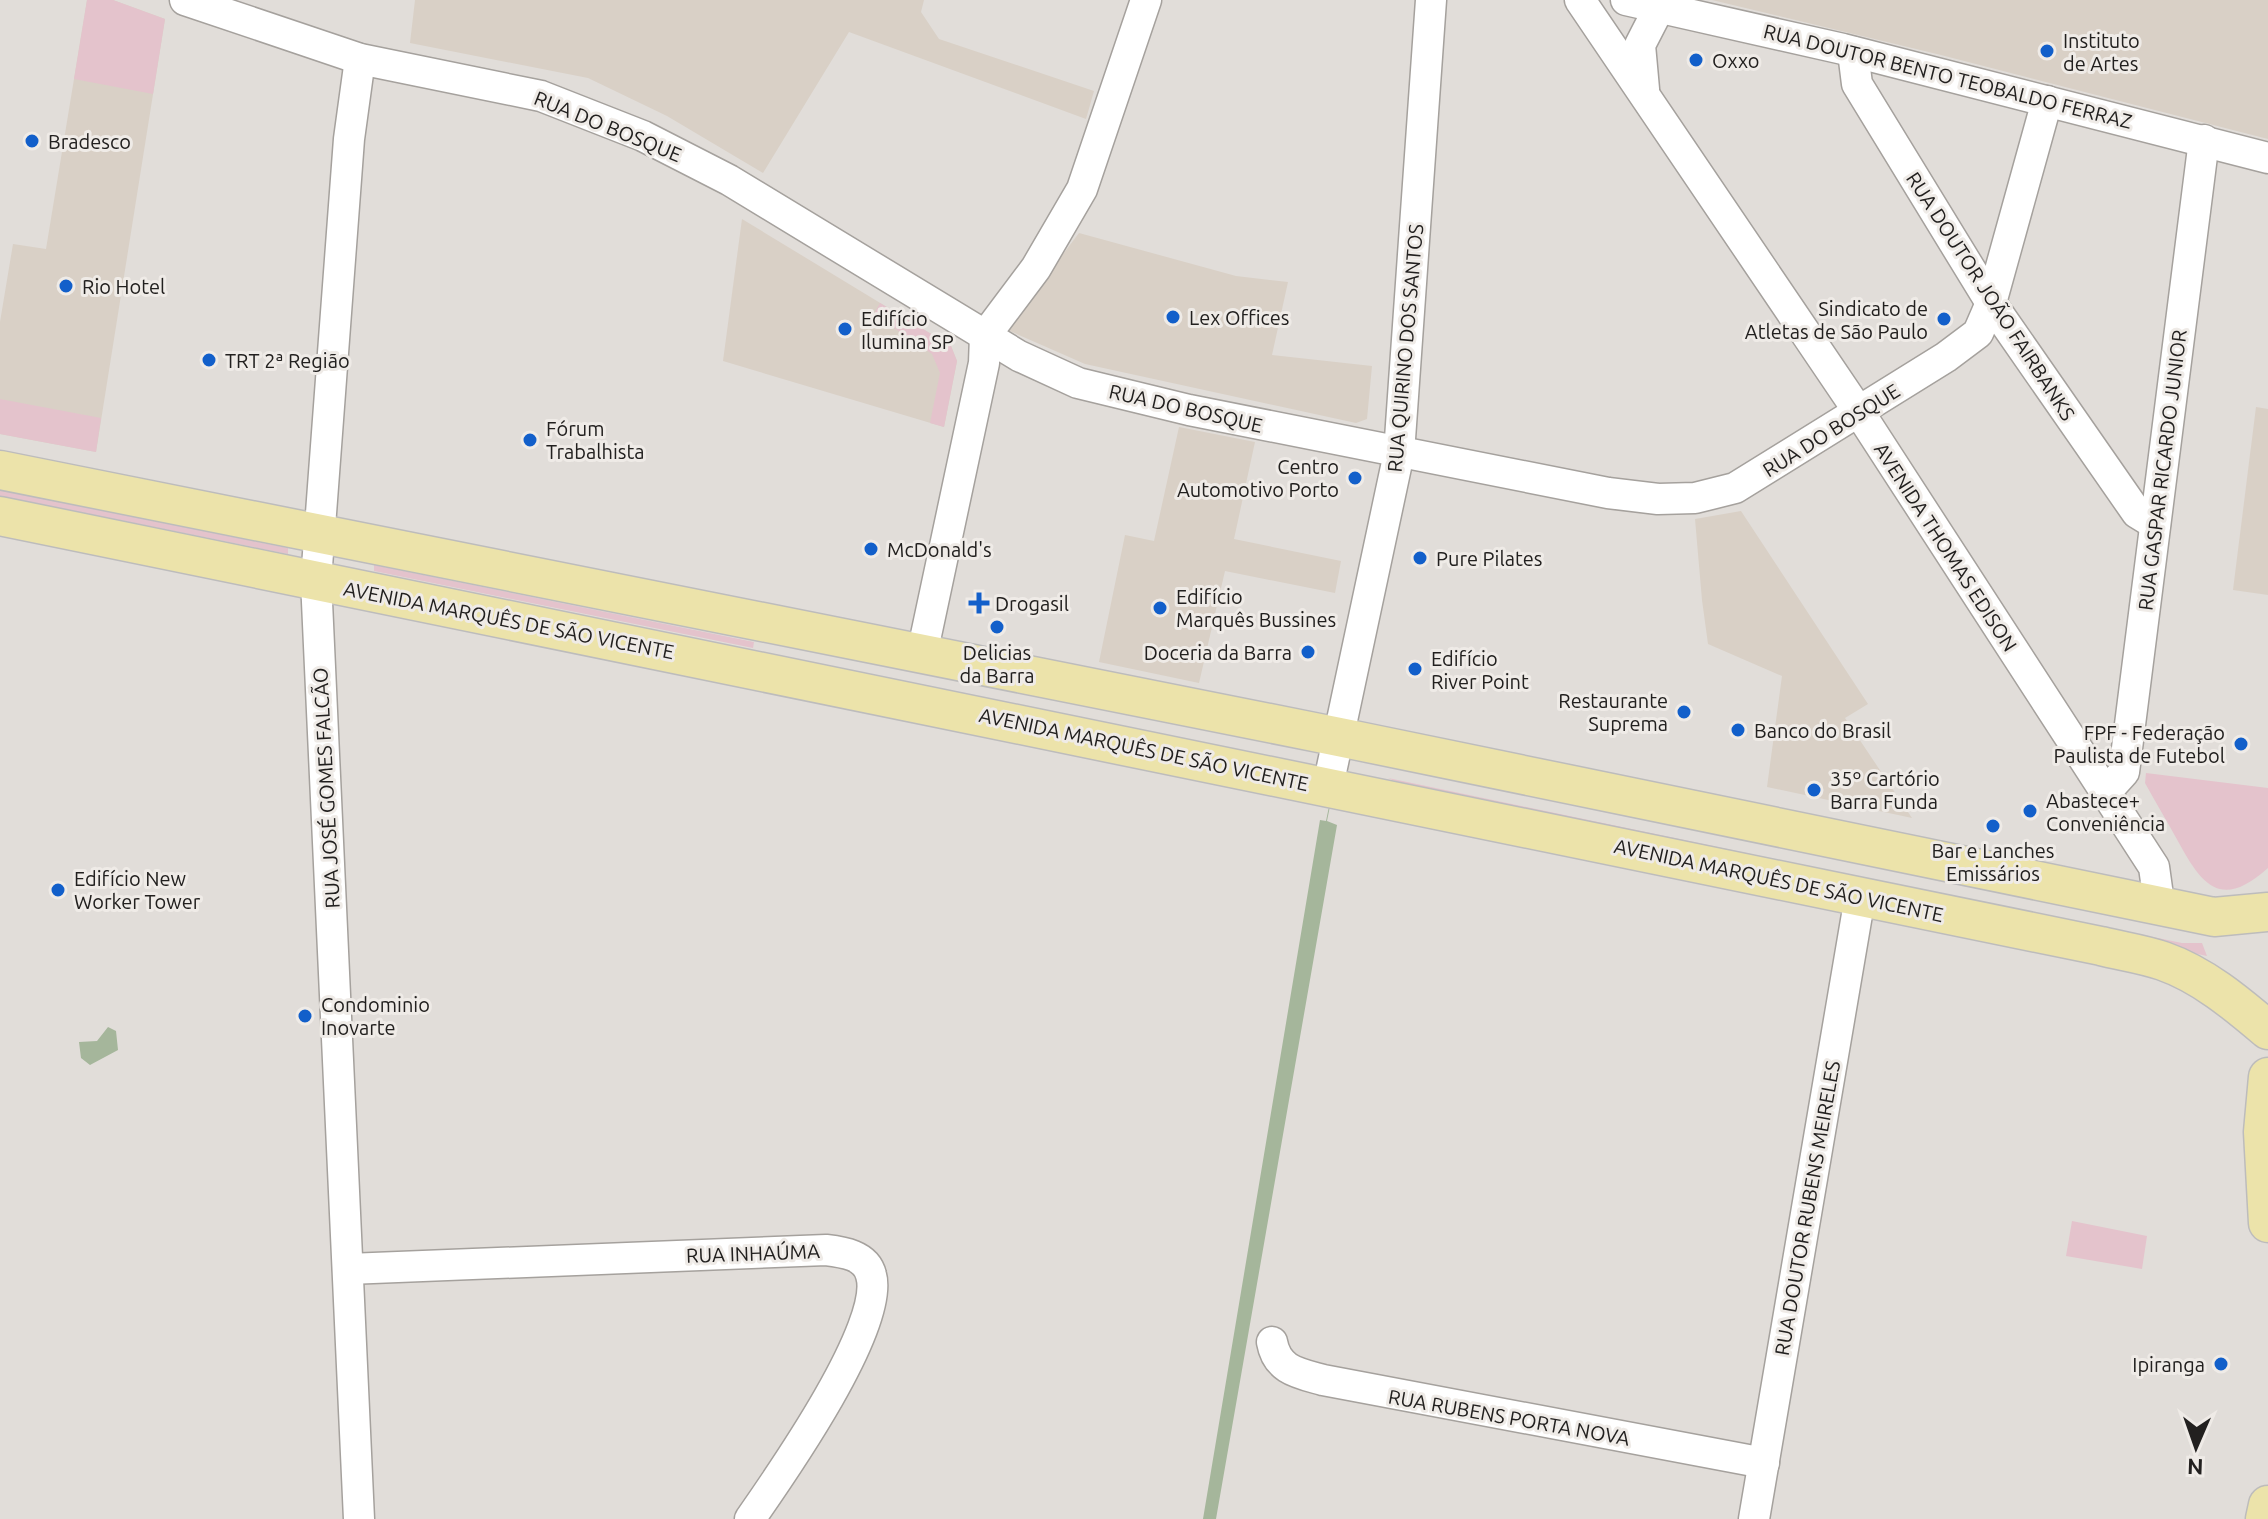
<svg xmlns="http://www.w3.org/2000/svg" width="2268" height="1519" font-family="Ubuntu,sans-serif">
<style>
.built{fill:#d9d0c6}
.green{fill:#e4c3cc}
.water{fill:#a5b69b}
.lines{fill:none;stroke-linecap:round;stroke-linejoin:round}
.minor-casing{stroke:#a5a19d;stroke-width:33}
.major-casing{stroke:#bdbcbc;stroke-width:41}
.minor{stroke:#fff;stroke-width:30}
.major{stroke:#ece3aa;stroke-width:38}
.poi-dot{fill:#125fca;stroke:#efebe7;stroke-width:3}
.labels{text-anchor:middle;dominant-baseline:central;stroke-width:6;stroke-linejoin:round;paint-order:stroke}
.poi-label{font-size:20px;fill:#22201f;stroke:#efebe7;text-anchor:start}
.street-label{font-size:20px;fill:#22201f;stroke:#efebe7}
</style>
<rect width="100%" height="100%" fill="#e1ddd9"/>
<g class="built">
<polygon points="87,0 113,0 165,19 96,452 0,434 0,322 13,244 46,249"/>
<polygon points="415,0 924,0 921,12 939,39 1094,91 1086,119 849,32 763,173 667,116 588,78 410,43"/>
<polygon points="1712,0 2268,0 2268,139 1941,55"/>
<polygon points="742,219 951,346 957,361 944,427 723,361"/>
<polygon points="1079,233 1236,276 1288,282 1272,355 1372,366 1367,419 1356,423 1085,364 1010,331 1008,327"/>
<polygon points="2256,407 2268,409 2268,595 2233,590"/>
<polygon points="1179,427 1255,442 1234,539 1341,561 1335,593 1225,571 1199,683 1099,662 1125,535 1154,541"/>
<polygon points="1741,511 1868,704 1845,718 1912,818 1767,787 1782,676 1708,644 1702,600 1695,519"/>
</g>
<g class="green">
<polygon points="87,0 113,0 165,19 153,94 74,79"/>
<polygon points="880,303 951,346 957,361 944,427 930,423 940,373 932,354 874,314"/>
<polygon points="0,399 101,418 96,452 0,434"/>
<polygon points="0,490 288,548 288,554 0,496"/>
<polygon points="374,565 754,642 753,648 374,571"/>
<path d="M2146,773l122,15v80c-45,40 -64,21 -89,-25 -11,-20 -23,-40 -34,-60z"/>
<polygon points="1388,778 1751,854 1750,859 1406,786"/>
<polygon points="1799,864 2182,943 2202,943 2207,956 1799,869"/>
<polygon points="2072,1221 2147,1236 2142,1269 2066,1256"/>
</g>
<g class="water">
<polygon points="1400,459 1327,821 1337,825 1216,1519 1203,1519 1320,820 1326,821"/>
<polygon points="108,1027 116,1031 118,1050 90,1065 81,1058 79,1042 97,1041"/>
</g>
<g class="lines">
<defs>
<g id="minor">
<polyline points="185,0 360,59 541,96 643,136 729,180 1019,356 1078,383 1189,410 1608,493 1658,499 1695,498 1735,488 1946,357 1978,333 1991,303 2047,101"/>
<polyline points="1580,0 1859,412 2154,867 2159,903"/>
<polyline points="1626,0 1843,49 2268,158"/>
<polyline points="1853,52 1857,84 1991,303 2137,513 2155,524"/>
<polyline points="1644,89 1640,45 1659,8"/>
<polyline points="922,654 984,363 985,336 1036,268 1082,189 1146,0"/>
<polyline points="1328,786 1399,453 1431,0"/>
<polyline points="2105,793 2124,772 2204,140"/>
<path d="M348,1269l478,-19c17,2 40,5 45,25 15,50 -91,201 -121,244"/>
<path d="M1272,1342c5,28 26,31 51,38l441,83"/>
<polyline points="359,1519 316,580 349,139 360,59"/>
<polyline points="1754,1519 1860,897"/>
</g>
<g id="major">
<polyline points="0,470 1339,737 2214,917 2268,912"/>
<path d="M0,516l2101,430c20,5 42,8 62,15 40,14 73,42 105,69"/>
<polyline points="2268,1077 2263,1132 2268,1223"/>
<polyline points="2265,1519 2268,1505"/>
</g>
</defs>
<use href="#minor" class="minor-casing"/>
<use href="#major" class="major-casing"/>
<use href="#minor" class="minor"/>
<use href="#major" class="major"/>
</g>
<g class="poi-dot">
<circle cx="2047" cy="51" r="8"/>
<circle cx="1696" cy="60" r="8"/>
<circle cx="32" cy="141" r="8"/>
<circle cx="66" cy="286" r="8"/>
<circle cx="1173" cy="317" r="8"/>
<circle cx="1944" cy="319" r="8"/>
<circle cx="845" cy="329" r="8"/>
<circle cx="209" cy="360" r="8"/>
<circle cx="530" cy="440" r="8"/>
<circle cx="1355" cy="478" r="8"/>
<circle cx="871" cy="549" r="8"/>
<circle cx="1420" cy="558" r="8"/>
<path d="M975 591h8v8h8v8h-8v8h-8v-8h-8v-8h8z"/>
<circle cx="1160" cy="608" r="8"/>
<circle cx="997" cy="627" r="8"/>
<circle cx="1308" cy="652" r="8"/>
<circle cx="1415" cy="669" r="8"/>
<circle cx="1684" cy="712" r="8"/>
<circle cx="1738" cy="730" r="8"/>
<circle cx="2241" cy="744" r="8"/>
<circle cx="1814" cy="790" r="8"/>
<circle cx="2030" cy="811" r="8"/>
<circle cx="1993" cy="826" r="8"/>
<circle cx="58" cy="890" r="8"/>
<circle cx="305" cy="1016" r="8"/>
<circle cx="2221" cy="1364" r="8"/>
</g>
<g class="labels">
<g class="poi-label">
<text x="2063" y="40">Instituto<tspan x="2063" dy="23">de Artes</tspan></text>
<text x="1712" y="60">Oxxo</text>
<text x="48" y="141">Bradesco</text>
<text x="82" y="286">Rio Hotel</text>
<text x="1928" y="308" text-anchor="end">Sindicato de<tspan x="1928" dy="23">Atletas de São Paulo</tspan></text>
<text x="1189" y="317">Lex Offices</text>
<text x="861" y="318">Edifício<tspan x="861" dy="23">Ilumina SP</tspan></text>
<text x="225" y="360">TRT 2ª Região</text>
<text x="546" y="428">Fórum<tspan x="546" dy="23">Trabalhista</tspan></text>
<text x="1339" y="466" text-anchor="end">Centro<tspan x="1339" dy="23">Automotivo Porto</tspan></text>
<text x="887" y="549">McDonald's</text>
<text x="1436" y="558">Pure Pilates</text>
<text x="1176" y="596">Edifício<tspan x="1176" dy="23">Marquês Bussines</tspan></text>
<text x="995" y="603">Drogasil</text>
<text x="997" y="652" text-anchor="middle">Delicias<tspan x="997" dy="23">da Barra</tspan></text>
<text x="1292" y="652" text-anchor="end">Doceria da Barra</text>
<text x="1431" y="658">Edifício<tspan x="1431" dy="23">River Point</tspan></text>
<text x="1668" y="700" text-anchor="end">Restaurante<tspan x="1668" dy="23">Suprema</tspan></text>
<text x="1754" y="730">Banco do Brasil</text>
<text x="2225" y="732" text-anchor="end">FPF - Federação<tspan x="2225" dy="23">Paulista de Futebol</tspan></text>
<text x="1830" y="778">35º Cartório<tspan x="1830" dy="23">Barra Funda</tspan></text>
<text x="2046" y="800">Abastece+<tspan x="2046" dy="23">Conveniência</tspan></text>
<text x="1993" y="850" text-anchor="middle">Bar e Lanches<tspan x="1993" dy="23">Emissários</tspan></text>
<text x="74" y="878">Edifício New<tspan x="74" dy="23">Worker Tower</tspan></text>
<text x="321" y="1004">Condominio<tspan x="321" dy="23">Inovarte</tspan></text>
<text x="2205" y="1364" text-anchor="end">Ipiranga</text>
</g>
<g class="street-label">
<text transform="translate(1948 76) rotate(14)">RUA DOUTOR BENTO TEOBALDO FERRAZ</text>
<text transform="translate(608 126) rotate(22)">RUA DO BOSQUE</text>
<text transform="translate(1991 296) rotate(57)">RUA DOUTOR JOÃO FAIRBANKS</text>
<text transform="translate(1405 348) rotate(-85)">RUA QUIRINO DOS SANTOS</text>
<text transform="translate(1186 408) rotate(13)">RUA DO BOSQUE</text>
<text transform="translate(1831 430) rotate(-32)">RUA DO BOSQUE</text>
<text transform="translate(2162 470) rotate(-83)">RUA GASPAR RICARDO JUNIOR</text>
<text transform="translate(1946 547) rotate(57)">AVENIDA THOMAS EDISON</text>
<text transform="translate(509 620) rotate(11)">AVENIDA MARQUÊS DE SÃO VICENTE</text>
<text transform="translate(1144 749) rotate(12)">AVENIDA MARQUÊS DE SÃO VICENTE</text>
<text transform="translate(326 788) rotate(-93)">RUA JOSÉ GOMES FALCÃO</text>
<text transform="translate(1779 880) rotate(12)">AVENIDA MARQUÊS DE SÃO VICENTE</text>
<text transform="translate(1807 1208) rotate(-80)">RUA DOUTOR RUBENS MEIRELES</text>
<text transform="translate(753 1253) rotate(-2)">RUA INHAÚMA</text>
<text transform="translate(1509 1417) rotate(10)">RUA RUBENS PORTA NOVA</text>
</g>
</g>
<g transform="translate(2196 1447) rotate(182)" stroke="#efebe7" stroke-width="6" paint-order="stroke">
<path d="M0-6L14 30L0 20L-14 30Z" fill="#22201f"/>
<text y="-12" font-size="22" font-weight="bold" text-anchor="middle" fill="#22201f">N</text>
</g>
</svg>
